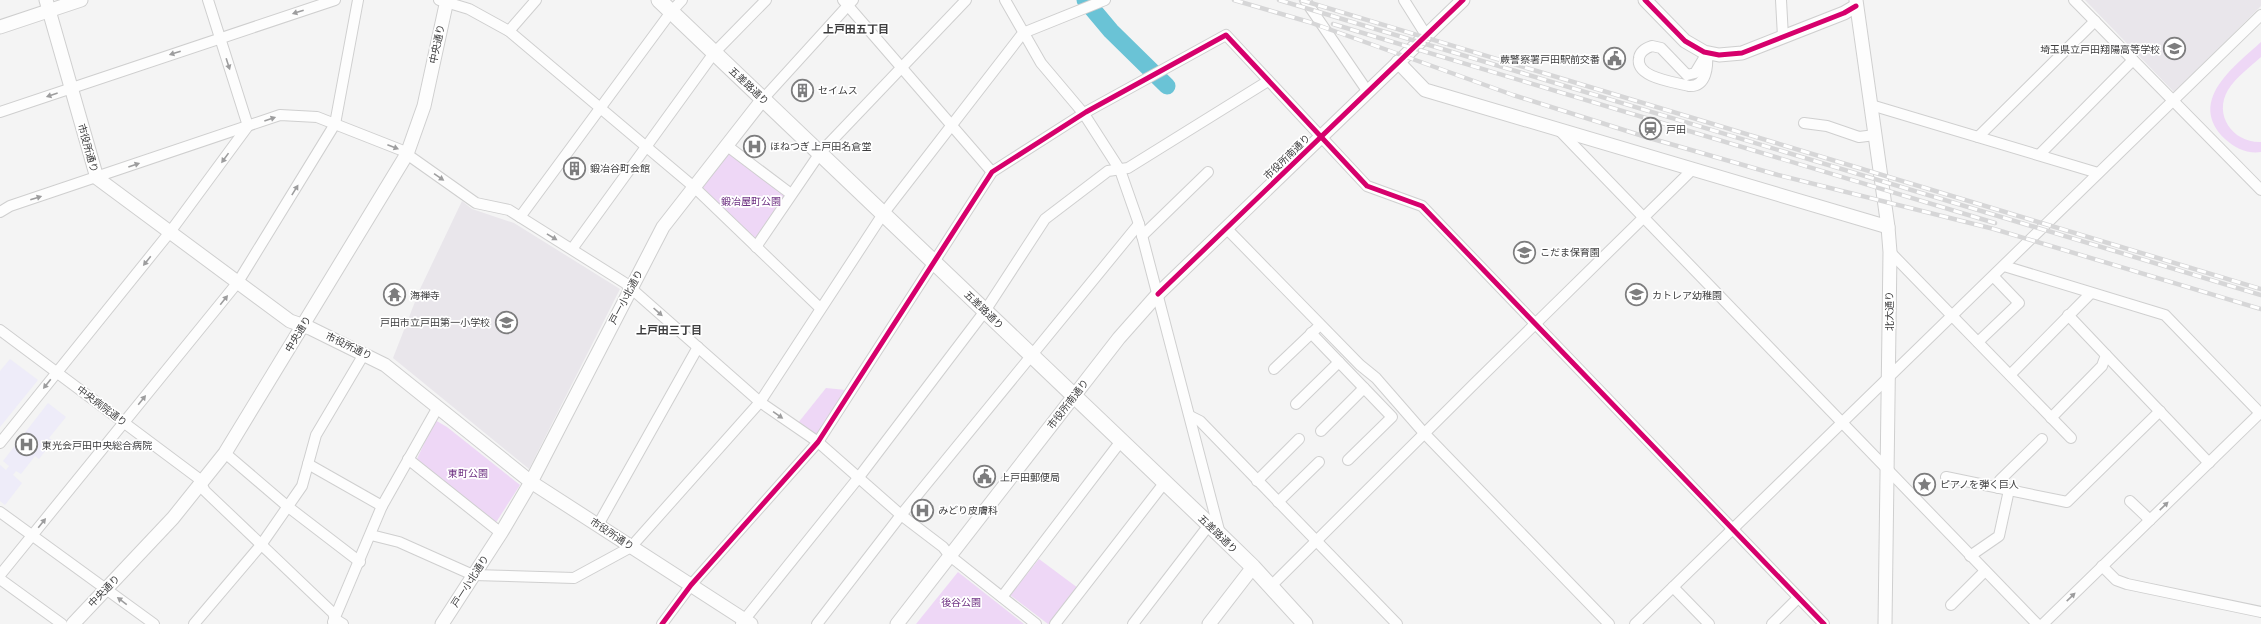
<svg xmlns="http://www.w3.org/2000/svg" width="2261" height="624" font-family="'Asap Condensed','Noto Sans JP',sans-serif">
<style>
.built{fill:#e9e6eb}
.medical{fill:#eeecf9}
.green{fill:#eed7f6}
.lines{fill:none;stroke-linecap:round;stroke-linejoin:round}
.river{stroke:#6ac3d6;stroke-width:17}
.minor-casing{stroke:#cfcfcf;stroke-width:12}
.tertiary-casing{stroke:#cfcfcf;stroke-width:15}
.secondary-casing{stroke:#cfcfcf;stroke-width:17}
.minor{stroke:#fdfdfd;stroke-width:10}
.tertiary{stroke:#fdfdfd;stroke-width:13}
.secondary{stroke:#fdfdfd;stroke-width:15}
.rail-casing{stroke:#d6d6d7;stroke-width:4.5}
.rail{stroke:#fff;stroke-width:3;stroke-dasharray:9;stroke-linecap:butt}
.cycleway-casing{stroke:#fff;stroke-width:8}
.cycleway{stroke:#d6006c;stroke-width:5}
.oneway{fill:#9d9d9e}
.labels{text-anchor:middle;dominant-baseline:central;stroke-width:3.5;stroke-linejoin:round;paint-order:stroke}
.street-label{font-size:10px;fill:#3d3d3e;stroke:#fff}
.poi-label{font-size:10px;fill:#3d3d3e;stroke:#fff;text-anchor:start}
.park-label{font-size:10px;fill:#6e3082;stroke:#fff}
.neighbourhood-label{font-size:11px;font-weight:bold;fill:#3d3d3e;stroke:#fff}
</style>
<rect width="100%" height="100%" fill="#f4f4f4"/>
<g class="built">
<polygon points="2085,0 2261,0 2261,6 2174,92"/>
<polygon points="462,201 472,209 514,223 620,289 529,469 393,358 420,289"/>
</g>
<g class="medical">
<polygon points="10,359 38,380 0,427 0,371"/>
<polygon points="48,403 66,417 49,438 53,441 39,459 35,456 21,474 16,471 13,475 22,483 5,505 0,501 0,465 6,470 9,466 3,461"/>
</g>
<g class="green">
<path d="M2261,42v15c-11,10 -25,20 -33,33 -15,25 5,53 33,52v10c-14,2 -26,-4 -36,-13 -39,-38 10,-73 36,-97z"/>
<polygon points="729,152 788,195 755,242 701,188"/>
<polygon points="826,388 846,390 816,437 798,423"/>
<polygon points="435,420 447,427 520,485 495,524 416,461"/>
<polygon points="1039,559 1078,588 1051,624 1048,624 1010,595"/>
<polygon points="958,572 1024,624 916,624"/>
</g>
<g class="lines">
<polyline class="river" points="1085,0 1111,31 1167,86"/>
<defs>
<g id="minor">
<polyline points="439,0 469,9 509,31 694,187 820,308"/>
<polyline points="843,0 992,172"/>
<polyline points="1005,0 1041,63 1084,114 1120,170 1139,224 1220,534"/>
<polyline points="1305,0 1368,92"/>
<polyline points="1404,0 1426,35"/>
<polyline points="1781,0 1783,37"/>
<polyline points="2074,0 2261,190"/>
<polyline points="509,31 536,0"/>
<path d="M1652,46l9,2 26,27 8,-2 12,-20c1,13 0,34 -18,33 -14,-4 -54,-8 -50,-28 1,-7 7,-10 13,-12z"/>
<polyline points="763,99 853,0"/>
<polyline points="1871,105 2098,173"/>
<polyline points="0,112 335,0"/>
<polyline points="1804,123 1827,126 1859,137 1875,135"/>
<polyline points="1559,130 2037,624"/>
<polyline points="1978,137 2095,21"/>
<polyline points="726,145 791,194"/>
<polyline points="2039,155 2133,60"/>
<polyline points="0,212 10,206 280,115 317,117 401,150 476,203 509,210 625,283 760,402 818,442 901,515 943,547 950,556 1036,624"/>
<polyline points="520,217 671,12 682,0"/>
<polyline points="1226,228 1360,365 1376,378 1424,433 1609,624"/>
<polyline points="1142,236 1208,172"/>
<polyline points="756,247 820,153 966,0"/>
<polyline points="572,249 714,53 766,0"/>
<polyline points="1890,252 2071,438"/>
<polyline points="2004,266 2165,315 2261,414"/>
<polyline points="0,330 198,478 205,491 333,613 335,619 343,624"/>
<polyline points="1311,333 1392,417 1348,460"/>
<polyline points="1978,342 2019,303 1994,277"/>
<polyline points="2106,355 2209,463"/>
<polyline points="1274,369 1316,329"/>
<polyline points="2010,375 2091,293"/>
<polyline points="1296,404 1339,362"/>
<polyline points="1190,416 1200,421 1397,624"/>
<polyline points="2051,418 2102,366 2106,355 2068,315"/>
<polyline points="1321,431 1364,388"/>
<polyline points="0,443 170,232 248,126 208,0"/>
<polyline points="225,453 287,506 360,562"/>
<polyline points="408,459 501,533"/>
<polyline points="308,464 382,506"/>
<polyline points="1946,477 2067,502 2160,411"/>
<polyline points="1257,481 1299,439"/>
<polyline points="1998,488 2000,480 2042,439"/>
<polyline points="2130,501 2150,520"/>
<polyline points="1278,502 1319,462"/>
<polyline points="0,512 154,624"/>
<polyline points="598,525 698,347"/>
<polyline points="371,535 399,542 473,575 574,578 631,547 760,402 883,214 1023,33 1105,0"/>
<polyline points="1970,556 1999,536 2009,490"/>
<polyline points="2102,566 2116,580 2127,584 2261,612"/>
<polyline points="0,575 238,282 335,124 358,0"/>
<polyline points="0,579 62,624"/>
<polyline points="1271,586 1477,381 1693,169"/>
<polyline points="1673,587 1709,624"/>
<polyline points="1002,597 1121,441"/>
<polyline points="1951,605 1985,571"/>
<polyline points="333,622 382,506 438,407"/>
<polyline points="194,624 261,545 302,486 316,435 364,354"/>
<polyline points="662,624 691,585 818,442 992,172 1086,112 1226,35 1367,186 1422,206 1824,624"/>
<polyline points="741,624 859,477 985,311 1045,219 1108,171 1128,168 1268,81"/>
<polyline points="817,624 901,515 1139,224"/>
<polyline points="1055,624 1165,482"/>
<polyline points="1133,624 1209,525"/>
<polyline points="1635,624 2261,15"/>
<polyline points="1772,624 1798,598"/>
<polyline points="2043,624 2261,412"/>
</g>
<g id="tertiary">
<polyline points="46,0 97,178 290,321 310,328 385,365 531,482 751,624"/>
<polyline points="1645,0 1685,41 1704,52 1719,55 1742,53 1844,13 1856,6"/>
<polyline points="1856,0 1888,227 1890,252 1885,624"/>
<polyline points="0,27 81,0"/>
<polyline points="1398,62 1425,90 1888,227"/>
<polyline points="73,624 173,518 225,453 407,154 424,106 447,0"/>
<polyline points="442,624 501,533 531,482 663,227 763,99"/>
<polyline points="897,624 1119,338 1158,294 1463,0"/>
<polyline points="1209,624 1253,567"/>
</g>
<polyline id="secondary" points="659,0 1220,535 1253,567 1305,624"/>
</defs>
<use href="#minor" class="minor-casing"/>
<use href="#tertiary" class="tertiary-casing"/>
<use href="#secondary" class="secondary-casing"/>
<use href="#minor" class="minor"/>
<use href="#tertiary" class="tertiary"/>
<use href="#secondary" class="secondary"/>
<defs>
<g id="rail">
<polyline points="1234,0 1309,22 1513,95 1646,137 1778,175 1994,229 2261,309"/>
<polyline points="1279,0 2261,295"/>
<polyline points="1301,0 2261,289"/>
<polyline points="1333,24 1995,223"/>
</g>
</defs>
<use href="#rail" class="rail-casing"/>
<use href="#rail" class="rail"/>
<defs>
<g id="cycleway">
<polyline points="1645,0 1685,41 1704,52 1719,55 1742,53 1844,13 1856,6"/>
<polyline points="1158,294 1463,0"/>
<polyline points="662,624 691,585 818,442 992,172 1086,112 1226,35 1367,186 1422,206 1824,624"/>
</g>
</defs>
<use href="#cycleway" class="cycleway-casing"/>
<use href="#cycleway" class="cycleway"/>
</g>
<defs><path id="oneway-solid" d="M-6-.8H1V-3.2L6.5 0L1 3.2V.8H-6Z"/></defs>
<g class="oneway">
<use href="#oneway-solid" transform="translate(298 12) rotate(162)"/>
<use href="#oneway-solid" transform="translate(175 53) rotate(162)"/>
<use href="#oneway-solid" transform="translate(228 64) rotate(72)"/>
<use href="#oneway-solid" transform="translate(52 95) rotate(161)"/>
<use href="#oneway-solid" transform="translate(270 119) rotate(-19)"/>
<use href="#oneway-solid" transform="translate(393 147) rotate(21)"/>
<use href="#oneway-solid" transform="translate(225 158) rotate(126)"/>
<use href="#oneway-solid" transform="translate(134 165) rotate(-19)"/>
<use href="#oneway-solid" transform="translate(439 177) rotate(34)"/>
<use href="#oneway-solid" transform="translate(295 190) rotate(-58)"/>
<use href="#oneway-solid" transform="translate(36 198) rotate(-18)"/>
<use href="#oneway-solid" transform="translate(552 237) rotate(31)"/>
<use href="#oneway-solid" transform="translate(147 261) rotate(129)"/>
<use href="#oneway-solid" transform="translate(224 300) rotate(-51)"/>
<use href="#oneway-solid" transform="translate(658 312) rotate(42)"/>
<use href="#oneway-solid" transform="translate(47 384) rotate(129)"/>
<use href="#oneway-solid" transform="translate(142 400) rotate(-51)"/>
<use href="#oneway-solid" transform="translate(778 415) rotate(35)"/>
<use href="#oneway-solid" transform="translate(2164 506) rotate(-44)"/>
<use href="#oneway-solid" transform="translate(42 523) rotate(-51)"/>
<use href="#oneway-solid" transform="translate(2071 597) rotate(-44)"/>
<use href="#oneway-solid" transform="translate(122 601) rotate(-143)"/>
</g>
<defs>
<symbol id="school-ring" viewBox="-11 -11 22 22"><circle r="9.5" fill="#fff" stroke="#7d7d7e" stroke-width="1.5"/><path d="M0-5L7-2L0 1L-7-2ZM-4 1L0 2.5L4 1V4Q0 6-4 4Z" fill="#7d7d7e"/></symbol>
<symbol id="civic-ring" viewBox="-11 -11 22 22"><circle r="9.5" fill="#fff" stroke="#7d7d7e" stroke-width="1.5"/><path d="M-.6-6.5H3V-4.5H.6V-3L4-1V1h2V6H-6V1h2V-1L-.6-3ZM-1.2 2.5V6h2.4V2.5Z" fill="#7d7d7e"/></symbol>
<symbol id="building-ring" viewBox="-11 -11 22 22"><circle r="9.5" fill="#fff" stroke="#7d7d7e" stroke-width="1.5"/><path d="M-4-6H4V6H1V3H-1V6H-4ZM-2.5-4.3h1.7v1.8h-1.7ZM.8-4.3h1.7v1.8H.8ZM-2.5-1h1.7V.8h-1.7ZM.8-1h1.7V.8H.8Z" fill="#7d7d7e"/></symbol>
<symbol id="station-ring" viewBox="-11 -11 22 22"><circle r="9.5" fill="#fff" stroke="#7d7d7e" stroke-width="1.5"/><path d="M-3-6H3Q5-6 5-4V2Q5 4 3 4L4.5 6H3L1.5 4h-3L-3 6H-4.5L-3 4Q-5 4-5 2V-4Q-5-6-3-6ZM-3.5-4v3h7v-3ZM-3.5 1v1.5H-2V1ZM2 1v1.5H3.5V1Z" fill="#7d7d7e"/></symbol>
<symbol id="hospital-ring" viewBox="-11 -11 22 22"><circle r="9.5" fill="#fff" stroke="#7d7d7e" stroke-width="1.5"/><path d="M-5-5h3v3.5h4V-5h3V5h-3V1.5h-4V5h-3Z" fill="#7d7d7e"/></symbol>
<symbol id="temple-ring" viewBox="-11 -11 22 22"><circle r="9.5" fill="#fff" stroke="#7d7d7e" stroke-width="1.5"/><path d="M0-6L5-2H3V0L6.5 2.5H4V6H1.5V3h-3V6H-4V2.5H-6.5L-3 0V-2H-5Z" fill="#7d7d7e"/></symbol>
<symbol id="sight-ring" viewBox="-11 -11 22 22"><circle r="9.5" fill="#fff" stroke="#7d7d7e" stroke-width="1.5"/><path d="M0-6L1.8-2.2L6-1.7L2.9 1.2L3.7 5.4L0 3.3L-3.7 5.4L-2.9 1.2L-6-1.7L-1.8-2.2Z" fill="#7d7d7e"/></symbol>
</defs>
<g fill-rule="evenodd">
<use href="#school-ring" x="2162" y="36" width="25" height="25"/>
<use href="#civic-ring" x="1602" y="46" width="25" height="25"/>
<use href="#building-ring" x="790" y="78" width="25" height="25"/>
<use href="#station-ring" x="1638" y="116" width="25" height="25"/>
<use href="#hospital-ring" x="742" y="134" width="25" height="25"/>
<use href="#building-ring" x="562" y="156" width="25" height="25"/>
<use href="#school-ring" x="1512" y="240" width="25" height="25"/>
<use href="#temple-ring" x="382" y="282" width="25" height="25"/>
<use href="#school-ring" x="1624" y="282" width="25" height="25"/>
<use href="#school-ring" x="494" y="310" width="25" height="25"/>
<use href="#hospital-ring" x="14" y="432" width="25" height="25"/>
<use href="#civic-ring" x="972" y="464" width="25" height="25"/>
<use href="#sight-ring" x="1912" y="472" width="25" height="25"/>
<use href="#hospital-ring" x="910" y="498" width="25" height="25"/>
</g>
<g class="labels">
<g class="street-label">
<text transform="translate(437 44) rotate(-78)">中央通り</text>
<text transform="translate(749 86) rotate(43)">五差路通り</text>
<text transform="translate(88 148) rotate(74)">市役所通り</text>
<text transform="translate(1287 157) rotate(-44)">市役所南通り</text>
<text transform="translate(626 297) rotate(-62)">戸一小北通り</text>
<text transform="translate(984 310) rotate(44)">五差路通り</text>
<text transform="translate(1889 311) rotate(-90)">北大通り</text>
<text transform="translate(298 334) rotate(-59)">中央通り</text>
<text transform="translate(349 346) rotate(25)">市役所通り</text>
<text transform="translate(1068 404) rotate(-52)">市役所南通り</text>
<text transform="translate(102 406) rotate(37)">中央病院通り</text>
<text transform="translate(612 534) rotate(33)">市役所通り</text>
<text transform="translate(1218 534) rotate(44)">五差路通り</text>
<text transform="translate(470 581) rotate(-57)">戸一小北通り</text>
<text transform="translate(104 591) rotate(-46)">中央通り</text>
</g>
<g class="poi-label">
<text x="2160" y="49" text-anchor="end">埼玉県立戸田翔陽高等学校</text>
<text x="1600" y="59" text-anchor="end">蕨警察署戸田駅前交番</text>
<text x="818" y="90">セイムス</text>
<text x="1666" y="129">戸田</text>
<text x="770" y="146">ほねつぎ 上戸田名倉堂</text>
<text x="590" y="168">鍛冶谷町会館</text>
<text x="1540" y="252">こだま保育園</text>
<text x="410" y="295">海禅寺</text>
<text x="1652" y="295">カトレア幼稚園</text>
<text x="490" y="322" text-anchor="end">戸田市立戸田第一小学校</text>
<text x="42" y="445">東光会戸田中央総合病院</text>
<text x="1000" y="477">上戸田郵便局</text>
<text x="1940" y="484">ピアノを弾く巨人</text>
<text x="938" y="510">みどり皮膚科</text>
</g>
<g class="park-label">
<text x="751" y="201">鍛冶屋町公園</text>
<text x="468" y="473">東町公園</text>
<text x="961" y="602">後谷公園</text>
</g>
<g class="neighbourhood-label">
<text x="856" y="29">上戸田五丁目</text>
<text x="669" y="330">上戸田三丁目</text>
</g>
</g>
</svg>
